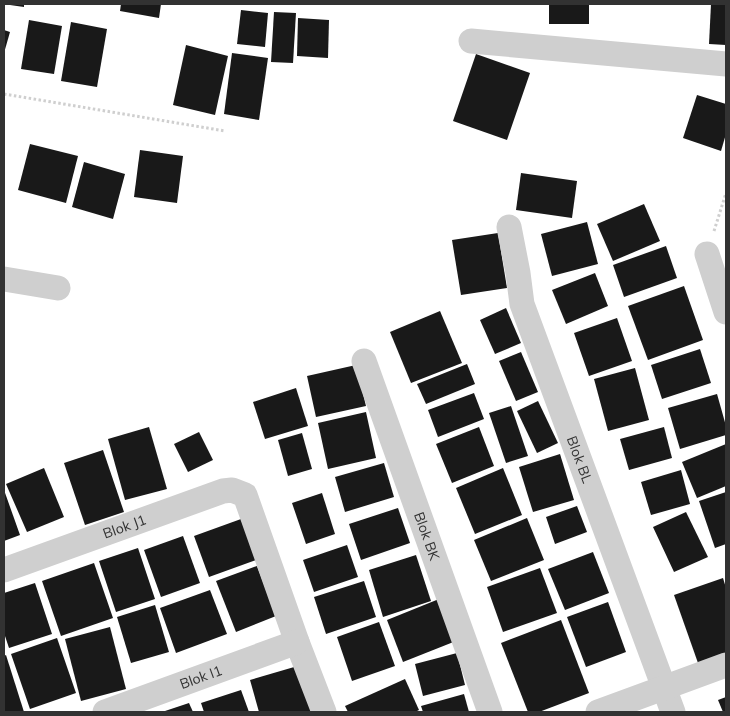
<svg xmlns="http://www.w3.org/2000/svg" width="730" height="716" font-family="Mulish,sans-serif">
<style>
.building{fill:#191919}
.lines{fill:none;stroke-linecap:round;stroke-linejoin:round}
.path{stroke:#cfcfcf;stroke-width:3;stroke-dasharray:2.5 2.5;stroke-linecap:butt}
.street{stroke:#cfcfcf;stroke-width:25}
.labels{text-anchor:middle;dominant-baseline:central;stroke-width:5;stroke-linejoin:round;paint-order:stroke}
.street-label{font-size:14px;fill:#323232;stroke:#fff}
</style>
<rect width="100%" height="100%" fill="#fff"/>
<g class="building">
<polygon points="10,4 24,4 24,7 10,5"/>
<polygon points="121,4 161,4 159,18 120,11"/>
<rect x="549" y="4" width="40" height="20"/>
<polygon points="711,4 726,4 726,45 709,44"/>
<polygon points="241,10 268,13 265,47 237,44"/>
<polygon points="274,12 296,13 293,63 271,62"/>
<polygon points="298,18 329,20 328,58 297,56"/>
<polygon points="29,20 62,26 54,74 21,69"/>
<polygon points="71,22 107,29 97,87 61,81"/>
<polygon points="4,30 10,32 4,53"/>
<polygon points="186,45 228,56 215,115 173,105"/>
<polygon points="232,53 268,58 259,120 224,114"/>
<polygon points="476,54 530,73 507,140 453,121"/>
<polygon points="697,95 726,104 726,134 721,151 683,138"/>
<polygon points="30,144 78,156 66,203 18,190"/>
<polygon points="140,150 183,156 177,203 134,197"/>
<polygon points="84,162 125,174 113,219 72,207"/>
<polygon points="521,173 577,181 572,218 516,210"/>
<polygon points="644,204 660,241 613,261 597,224"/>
<polygon points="587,222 598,264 552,276 541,234"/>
<polygon points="498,233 507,288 461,295 452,240"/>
<polygon points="666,246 677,278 624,297 613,265"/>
<polygon points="595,273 608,306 566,324 552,290"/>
<polygon points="684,286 703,340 648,360 628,306"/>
<polygon points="506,308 521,343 495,354 480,320"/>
<polygon points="440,311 462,363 411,383 390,332"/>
<polygon points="617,318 632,361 589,376 574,333"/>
<polygon points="700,349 711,383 662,399 651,365"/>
<polygon points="521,352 538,392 516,401 499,361"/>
<polygon points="467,364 475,384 426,404 417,384"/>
<polygon points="356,365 366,406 316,417 307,376"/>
<polygon points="635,368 649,420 608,431 594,379"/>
<polygon points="296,388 308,426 265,439 253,402"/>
<polygon points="474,393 484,419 438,437 428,410"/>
<polygon points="717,394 726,426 726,435 680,449 668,408"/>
<polygon points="538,401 558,443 537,453 517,411"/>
<polygon points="511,406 528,456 506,463 489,413"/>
<polygon points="366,412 376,458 328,469 318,423"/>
<polygon points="149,427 167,489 125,500 108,439"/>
<polygon points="479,427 494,466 452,483 436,444"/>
<polygon points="664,427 672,458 629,470 620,439"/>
<polygon points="199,432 213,460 188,472 174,444"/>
<polygon points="302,433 312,469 288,476 278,440"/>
<polygon points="726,444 726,486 697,498 682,462"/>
<polygon points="103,450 124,512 85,525 64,463"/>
<polygon points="560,454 574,500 533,512 519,467"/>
<polygon points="384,463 394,497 345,512 335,477"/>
<polygon points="44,468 64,517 27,532 6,484"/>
<polygon points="503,468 522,515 475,534 456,488"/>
<polygon points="681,470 690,504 651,515 641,482"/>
<polygon points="4,490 20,535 4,541"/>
<polygon points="726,492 726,544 715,548 699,501"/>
<polygon points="322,493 335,534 306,544 292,503"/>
<polygon points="577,506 587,532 555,544 546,517"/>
<polygon points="398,508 410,543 361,560 349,524"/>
<polygon points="686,512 708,557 674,572 653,527"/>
<polygon points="527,518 544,560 491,581 474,540"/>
<polygon points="241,519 256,560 209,577 194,536"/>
<polygon points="183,536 200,583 161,597 144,550"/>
<polygon points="347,545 358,577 314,592 303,560"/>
<polygon points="138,548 155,599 116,612 99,561"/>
<polygon points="593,552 609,593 565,610 548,569"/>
<polygon points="416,555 431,601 383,617 369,570"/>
<polygon points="94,563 113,618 61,636 42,581"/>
<polygon points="257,566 276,616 236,632 216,581"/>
<polygon points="540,568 557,613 503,632 487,587"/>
<polygon points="723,578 726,588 726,653 698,663 674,595"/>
<polygon points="364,581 376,617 326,634 314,597"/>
<polygon points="35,583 52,634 9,648 4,633 4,593"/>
<polygon points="210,590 227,634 176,653 160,608"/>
<polygon points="439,599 456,641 403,662 387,620"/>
<polygon points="608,602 626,652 586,667 567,617"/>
<polygon points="155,605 169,652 131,663 117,617"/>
<polygon points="561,620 589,693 539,712 528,712 501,643"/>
<polygon points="379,622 395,666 352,681 337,637"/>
<polygon points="110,627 126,689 81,701 65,639"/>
<polygon points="57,638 76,693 30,709 11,654"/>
<polygon points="457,653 465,685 423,696 415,664"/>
<polygon points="6,655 24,712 4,712 4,656"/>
<polygon points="301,665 315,712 259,712 250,680"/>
<polygon points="405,679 419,710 415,712 348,712 345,706"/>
<polygon points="241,690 249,712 204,712 201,703"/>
<polygon points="464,694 469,712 423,712 421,706"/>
<polygon points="726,697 726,712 723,712 718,700"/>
<polygon points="189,703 193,712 162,712"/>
</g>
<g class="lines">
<g class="path">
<polyline points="4,94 225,131"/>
<polyline points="714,231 726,193"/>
</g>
<g class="street">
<polyline points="471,41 726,64"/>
<path id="s1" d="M509,227l9,46 4,31 151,408"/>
<polyline points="707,254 726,312"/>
<polyline points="4,279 58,288"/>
<path id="s2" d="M364,361l126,351"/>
<path id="s3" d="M4,570l219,-79 9,-1 13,5 52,147 27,70"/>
<path id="s4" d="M105,712l192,-70"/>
<polyline points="598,712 726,665"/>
</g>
</g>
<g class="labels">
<g class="street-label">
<text stroke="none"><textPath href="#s1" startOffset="244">Blok BL</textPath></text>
<text stroke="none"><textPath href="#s3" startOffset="128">Blok J1</textPath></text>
<text stroke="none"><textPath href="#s2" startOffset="186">Blok BK</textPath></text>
<text stroke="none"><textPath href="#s4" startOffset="102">Blok I1</textPath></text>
</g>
</g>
<rect width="730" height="716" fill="none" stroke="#323232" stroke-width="10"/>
</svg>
